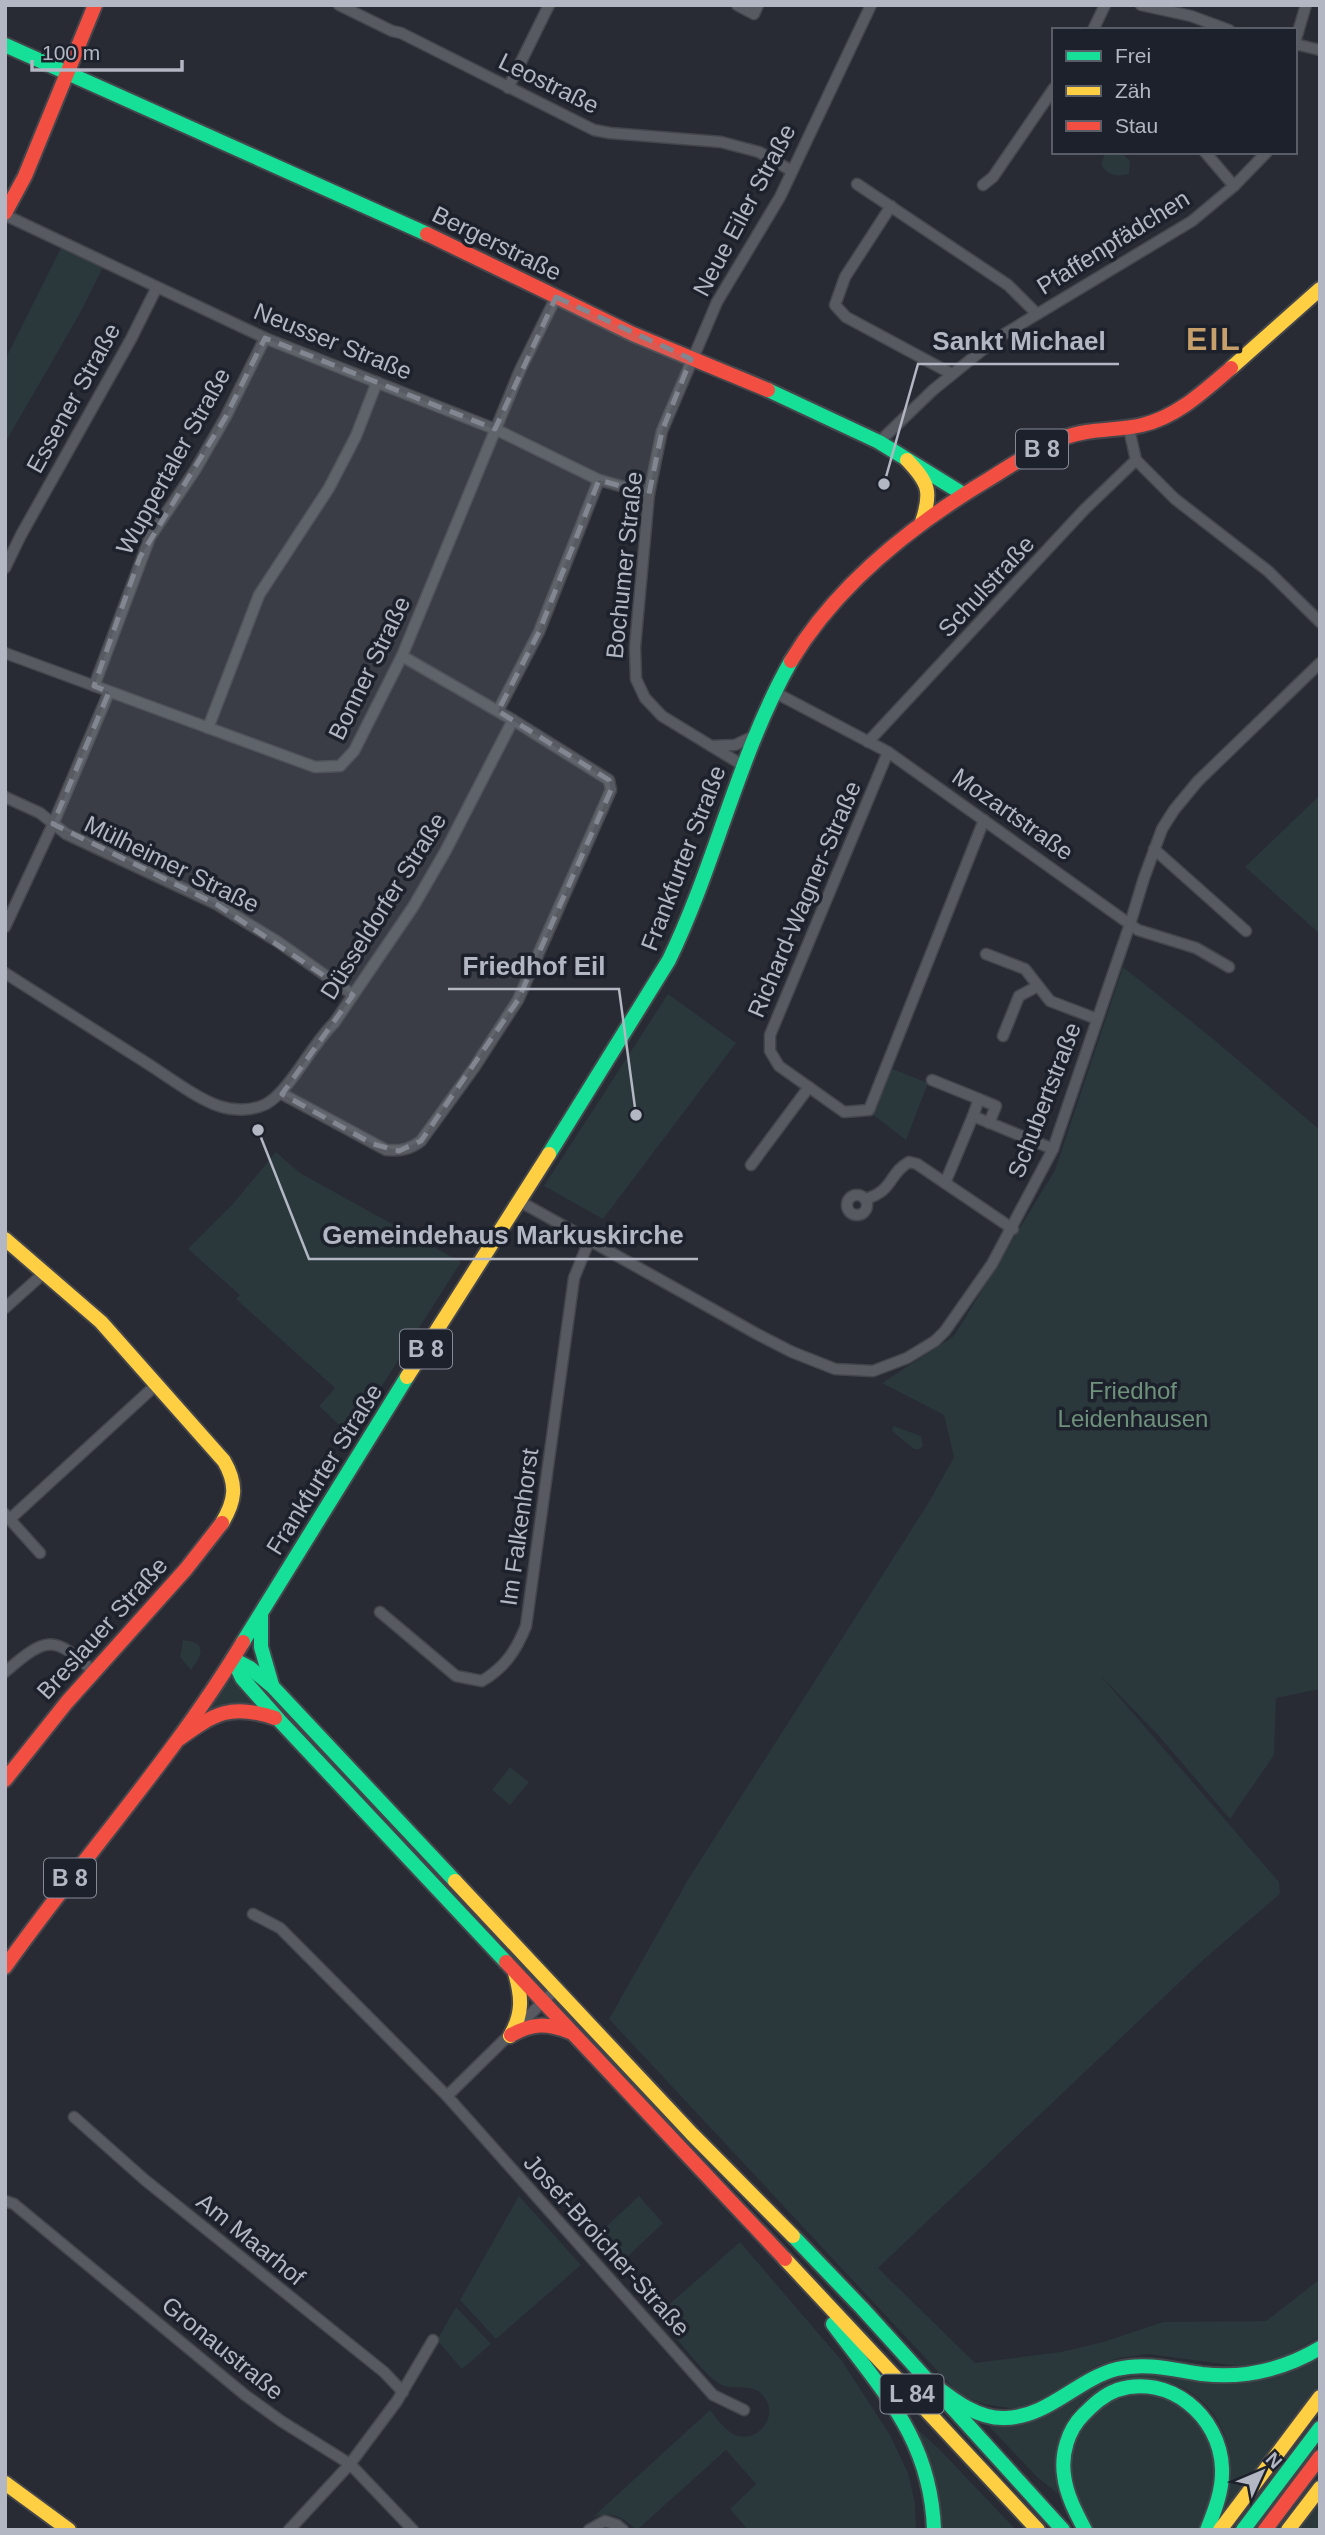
<svg xmlns="http://www.w3.org/2000/svg" width="1325" height="2535" font-family="Helvetica,sans-serif">
<style>
.green{fill:#2a373b}
.lines{fill:none;stroke-linecap:round;stroke-linejoin:round}
.street-casing{stroke:#44464c;stroke-width:13}
.fast-casing{stroke:#44464c;stroke-width:18}
.slow-casing{stroke:#44464c;stroke-width:18}
.jam-casing{stroke:#44464c;stroke-width:18}
.street{stroke:#575a61;stroke-width:10}
.fast{stroke:#16e098;stroke-width:14}
.slow{stroke:#ffcf43;stroke-width:14}
.jam{stroke:#f24e42;stroke-width:14}
.marked{fill:#828691;fill-opacity:0.2;stroke:#828691;stroke-width:5;stroke-dasharray:14 9;stroke-linejoin:round}
.labels{text-anchor:middle;dominant-baseline:central;stroke-width:7;stroke-linejoin:round;paint-order:stroke}
.shield{fill:#1d212c;stroke:#858a96;stroke-width:2}
.shield-label{font-size:23px;font-weight:bold;fill:#b2b7c3}
.street-label{font-size:24px;fill:#b2b7c3;stroke:#1d212c}
.park-label{font-size:24px;fill:#6d917a;stroke:#1d212c}
.district-label{font-size:32px;font-weight:bold;letter-spacing:2px;fill:#c69f6b;stroke:#1d212c}
.leader{fill:none;stroke:#b2b7c3;stroke-width:2.5}
.callout-dot{fill:#b2b7c3;stroke:#1d212c;stroke-width:2.5}
.callout-label{font-size:26px;text-anchor:middle;font-weight:bold;fill:#b2b7c3;stroke:#1d212c;stroke-width:7;stroke-linejoin:round;paint-order:stroke}
</style>
<rect width="100%" height="100%" fill="#282b33"/>
<g class="green">
<path d="M1106,152h15l9,9 -1,13c-12,3 -22,2 -28,-10z"/>
<polygon points="61,248 103,267 80,313 5,443 5,360"/>
<polygon points="1320,795 1320,934 1245,867"/>
<polygon points="1123,967 1212,1038 1320,1130 1320,1689 1276,1698 1274,1755 1230,1819 1159,1736 1100,1675 1279,1882 1280,1894 1202,1961 878,2268 975,2363 1061,2352 1103,2342 1163,2322 1266,2321 1320,2279 1320,2337 1273,2362 1238,2366 1148,2354 1119,2358 1094,2367 1041,2402 1015,2409 983,2404 959,2394 609,2019 689,1878 929,1502 954,1457 944,1415 882,1383 954,1336 1055,1170"/>
<polygon points="668,994 736,1043 603,1219 544,1186"/>
<polygon points="890,1068 928,1083 906,1140 872,1114"/>
<polygon points="276,1152 300,1173 461,1262 364,1414 362,1413 346,1431 319,1406 335,1388 236,1299 240,1295 188,1249 231,1206"/>
<polygon points="893,1426 921,1436 923,1446 919,1449 914,1449 892,1431"/>
<path d="M183,1640c24,2 20,14 8,30l-11,-13z"/>
<polygon points="248,1672 538,1980 535,1983 245,1675"/>
<polygon points="233,1674 259,1705 207,1713"/>
<polygon points="510,1767 529,1782 510,1805 492,1790"/>
<polygon points="519,2196 581,2265 496,2339 460,2300"/>
<polygon points="639,2196 663,2223 622,2262 597,2235"/>
<path d="M740,2242l102,119 48,74 18,38 7,30 1,27h-168l-18,-21 26,-25 -30,-34 -89,80c-15,-13 -24,-19 -44,-13l117,-107c6,8 14,19 23,24 22,11 46,-15 32,-36 -12,-17 -29,-6 -45,-14 -15,-8 -49,-53 -63,-69z"/>
<polygon points="456,2307 491,2344 462,2369 437,2340"/>
<path d="M1320,2353v31l-95,126c5,-21 8,-42 3,-64 -21,-85 -137,-92 -168,-10 -8,19 -1,38 -3,57l-20,-16 -52,-55 134,-49 82,5z"/>
<polygon points="1152,2391 1199,2416 1218,2463 1203,2530 1090,2530 1074,2497 1070,2446 1100,2403"/>
<polygon points="914,2426 941,2451 1016,2530 937,2530"/>
<polygon points="1320,2502 1320,2530 1298,2530"/>
</g>
<g class="lines">
<defs>
<g id="street">
<polyline points="339,5 392,31 401,33 594,130 610,133 721,142 759,152 792,171"/>
<polyline points="737,5 754,14 758,5"/>
<polyline points="1141,5 1191,16 1229,30"/>
<polyline points="1093,30 1105,5"/>
<polyline points="1295,42 1306,5"/>
<polyline points="1295,44 1320,50"/>
<polyline points="508,88 549,5"/>
<polyline points="1205,152 1234,186"/>
<polyline points="857,184 1008,285 1037,314"/>
<polyline points="983,185 993,177 1054,88"/>
<polyline points="891,206 845,277 835,305 846,317 952,374"/>
<polyline points="5,215 265,338 495,429 599,480 649,494"/>
<polyline points="1129,429 1136,460 1175,499 1268,571 1320,622"/>
<polyline points="879,442 933,390 996,339 1192,221 1234,186 1267,152"/>
<polyline points="5,568 21,535 131,339 157,287"/>
<polyline points="5,653 315,767 340,766 354,751 402,656 520,370 556,297"/>
<polyline points="94,686 150,537 195,470 225,418 265,338"/>
<polyline points="774,692 888,752 1138,930 1196,948 1229,967"/>
<polyline points="498,711 539,632 599,480"/>
<polyline points="208,728 259,595 329,488 356,436 377,382"/>
<polyline points="868,742 1084,510 1136,460"/>
<polyline points="711,746 735,745 756,735"/>
<polyline points="888,752 770,1035 770,1051 779,1066 844,1112 869,1110 984,820"/>
<polyline points="744,766 662,716 645,698 636,679 635,647 649,494 662,431 717,302 780,197 871,5"/>
<polyline points="5,797 40,813 66,834 216,904 278,942 353,995"/>
<polyline points="1154,849 1246,931"/>
<polyline points="5,927 53,824 109,692"/>
<polyline points="986,954 1025,969 1050,1001 1097,1019"/>
<path d="M5,973c47,30 94,60 140,89 21,13 52,37 74,44 15,5 33,5 47,-2 24,-13 45,-59 68,-81l79,-116 32,-55 68,-132"/>
<polyline points="1003,1036 1019,996 1038,986"/>
<polyline points="932,1080 979,1099 973,1116 1053,1149"/>
<path d="M282,1094l104,56c15,1 23,0 35,-9l53,-73 44,-68 93,-210 -2,-10 -96,-60 -111,-64"/>
<polyline points="979,1099 996,1106 989,1123"/>
<polyline points="751,1165 809,1087"/>
<polyline points="945,1183 973,1116"/>
<circle cx="857" cy="1205" r="10"/>
<path d="M865,1199c29,-8 23,-25 44,-37l8,2 96,65"/>
<polyline points="519,1201 757,1334 792,1352 835,1369 873,1371 907,1358 935,1341 945,1331 992,1264 1053,1149 1130,924 1144,878 1162,829 1174,810 1198,781 1320,663"/>
<polyline points="5,1308 44,1273"/>
<polyline points="5,1514 40,1553"/>
<polyline points="10,1519 157,1384"/>
<path d="M380,1612l76,64 26,5c23,-14 34,-30 44,-55l48,-348 15,-37"/>
<path d="M5,1672c41,-35 48,-38 88,-1"/>
<polyline points="253,1914 280,1928 447,2096 713,2395 744,2410"/>
<polyline points="447,2096 556,1989"/>
<polyline points="74,2117 145,2180 384,2372 403,2392"/>
<polyline points="5,2201 14,2204 245,2395 281,2421 350,2464 413,2530"/>
<polyline points="289,2530 350,2464 397,2401 433,2340"/>
<polyline points="589,2530 605,2521 617,2525 623,2530"/>
</g>
<g id="fast">
<polyline points="5,45 427,234"/>
<polyline points="768,390 879,442 963,494"/>
<path d="M549,1154l120,-194c47,-97 69,-205 122,-299"/>
<polyline points="261,1615 261,1647 272,1685"/>
<polyline points="243,1642 407,1377"/>
<polyline points="233,1659 242,1678 279,1720 506,1962"/>
<polyline points="233,1659 250,1668 272,1686 455,1881"/>
<polyline points="793,2236 862,2308 1063,2530"/>
<path d="M833,2324c51,69 98,116 101,206"/>
<path d="M934,2385c21,16 44,34 71,33 44,-1 72,-39 112,-49 29,-7 57,1 85,5 43,5 81,-4 118,-26"/>
<path d="M1085,2530c-9,-17 -19,-36 -21,-55 -3,-21 4,-45 19,-60 10,-10 20,-20 34,-25 52,-17 103,26 105,78 1,22 -7,42 -15,62"/>
<polyline points="1243,2530 1320,2428"/>
</g>
<g id="slow">
<polyline points="1231,368 1320,289"/>
<path d="M907,460c22,23 25,32 15,62"/>
<path d="M5,1239l96,83 123,139c14,24 11,40 -2,62"/>
<polyline points="407,1377 549,1154"/>
<polyline points="455,1881 692,2134 793,2236"/>
<path d="M510,2036c13,-22 12,-39 5,-63"/>
<polyline points="785,2259 1038,2530"/>
<polyline points="5,2483 69,2530"/>
<polyline points="1220,2530 1320,2397"/>
<polyline points="1288,2530 1320,2488"/>
</g>
<g id="jam">
<polyline points="5,213 25,176 95,5"/>
<polyline points="427,234 633,334 768,390"/>
<path d="M791,661c47,-78 121,-136 198,-182 24,-15 48,-31 74,-41 26,-10 53,-7 79,-13 35,-8 62,-34 89,-57"/>
<path d="M179,1739c36,-26 52,-36 96,-21"/>
<polyline points="5,1780 67,1702 186,1569 222,1523"/>
<polyline points="506,1962 785,2259"/>
<path d="M5,1967c77,-109 169,-210 238,-325"/>
<path d="M511,2035c22,-12 36,-12 59,-3"/>
<polyline points="1265,2530 1320,2457"/>
</g>
</defs>
<use href="#street" class="street-casing"/>
<use href="#fast" class="fast-casing"/>
<use href="#slow" class="slow-casing"/>
<use href="#jam" class="jam-casing"/>
<use href="#street" class="street"/>
<use href="#fast" class="fast"/>
<use href="#slow" class="slow"/>
<use href="#jam" class="jam"/>
</g>
<path class="marked" d="M556,297l135,62 -29,72 -13,63 -50,-14 -60,152 -41,79 111,69 2,10 -93,210 -97,141 -22,10 -26,-7 -91,-50 71,-99 -137,-91 -163,-80 56,-132 -15,-6 46,-129 85,-139 40,-80 230,91z"/>
<g class="labels">
<g class="shield">
<rect x="1016" y="429.5" width="52" height="39" rx="5"/>
<rect x="400" y="1329.5" width="52" height="39" rx="5"/>
<rect x="44" y="1858.5" width="52" height="39" rx="5"/>
<rect x="880.5" y="2374.5" width="63" height="39" rx="5"/>
</g>
<g class="shield-label">
<text x="1042" y="449">B 8</text>
<text x="426" y="1349">B 8</text>
<text x="70" y="1878">B 8</text>
<text x="912" y="2394">L 84</text>
</g>
<g class="street-label">
<text transform="translate(549 83) rotate(26)">Leostraße</text>
<text transform="translate(744 210) rotate(-62)">Neue Eiler Straße</text>
<text transform="translate(1113 242) rotate(-32)">Pfaffenpfädchen</text>
<text transform="translate(497 243) rotate(26)">Bergerstraße</text>
<text transform="translate(333 341) rotate(22)">Neusser Straße</text>
<text transform="translate(73 398) rotate(-61)">Essener Straße</text>
<text transform="translate(173 461) rotate(-61)">Wuppertaler Straße</text>
<text transform="translate(624 565) rotate(-84)">Bochumer Straße</text>
<text transform="translate(986 586) rotate(-47)">Schulstraße</text>
<text transform="translate(369 668) rotate(-64)">Bonner Straße</text>
<text transform="translate(1013 814) rotate(35)">Mozartstraße</text>
<text transform="translate(683 858) rotate(-69)">Frankfurter Straße</text>
<text transform="translate(172 864) rotate(26)">Mülheimer Straße</text>
<text transform="translate(804 899) rotate(-67)">Richard-Wagner-Straße</text>
<text transform="translate(383 906) rotate(-58)">Düsseldorfer Straße</text>
<text transform="translate(1044 1100) rotate(-69)">Schubertstraße</text>
<text transform="translate(324 1469) rotate(-58)">Frankfurter Straße</text>
<text transform="translate(519 1527) rotate(-82)">Im Falkenhorst</text>
<text transform="translate(102 1628) rotate(-48)">Breslauer Straße</text>
<text transform="translate(251 2239) rotate(39)">Am Maarhof</text>
<text transform="translate(607 2245) rotate(48)">Josef-Broicher-Straße</text>
<text transform="translate(223 2348) rotate(39)">Gronaustraße</text>
</g>
<g class="park-label">
<text x="1133" y="1390">Friedhof<tspan x="1133" dy="28">Leidenhausen</tspan></text>
</g>
<g class="district-label">
<text x="1214" y="339">EIL</text>
</g>
</g>
<path class="leader" d="M884 484L918 364H1119M636 1115L619 989H448M258 1130L309 1259H698"/>
<g class="callout-dot">
<circle cx="884" cy="484" r="7"/>
<circle cx="636" cy="1115" r="7"/>
<circle cx="258" cy="1130" r="7"/>
</g>
<g class="callout-label">
<text x="1019" y="350">Sankt Michael</text>
<text x="534" y="975">Friedhof Eil</text>
<text x="503" y="1244">Gemeindehaus Markuskirche</text>
</g>
<rect width="1325" height="2535" fill="none" stroke="#b2b7c3" stroke-width="14"/>
<rect x="1052" y="28" width="245" height="126" fill="#1d212c" stroke="#595d68" stroke-width="2"/>
<rect x="1066" y="51" width="35" height="10" fill="#16e098" stroke="#595d68" stroke-width="2"/>
<text x="1115" y="63" font-size="21" fill="#b2b7c3">Frei</text>
<rect x="1066" y="86" width="35" height="10" fill="#ffcf43" stroke="#595d68" stroke-width="2"/>
<text x="1115" y="98" font-size="21" fill="#b2b7c3">Zäh</text>
<rect x="1066" y="121" width="35" height="10" fill="#f24e42" stroke="#595d68" stroke-width="2"/>
<text x="1115" y="133" font-size="21" fill="#b2b7c3">Stau</text>
<g transform="translate(1262 2472) rotate(46)" stroke="#1d212c" stroke-width="5" paint-order="stroke">
<path d="M0-5L12 26L0 18L-12 26Z" fill="#b2b7c3"/>
<text y="-10" font-size="19" font-weight="bold" text-anchor="middle" fill="#b2b7c3">N</text>
</g>
<path d="M32 60v10h150v-10" fill="none" stroke="#b2b7c3" stroke-width="3.5"/>
<text x="42" y="60" font-size="21" fill="#b2b7c3" stroke="#1d212c" stroke-width="5" paint-order="stroke">100 m</text>
</svg>
